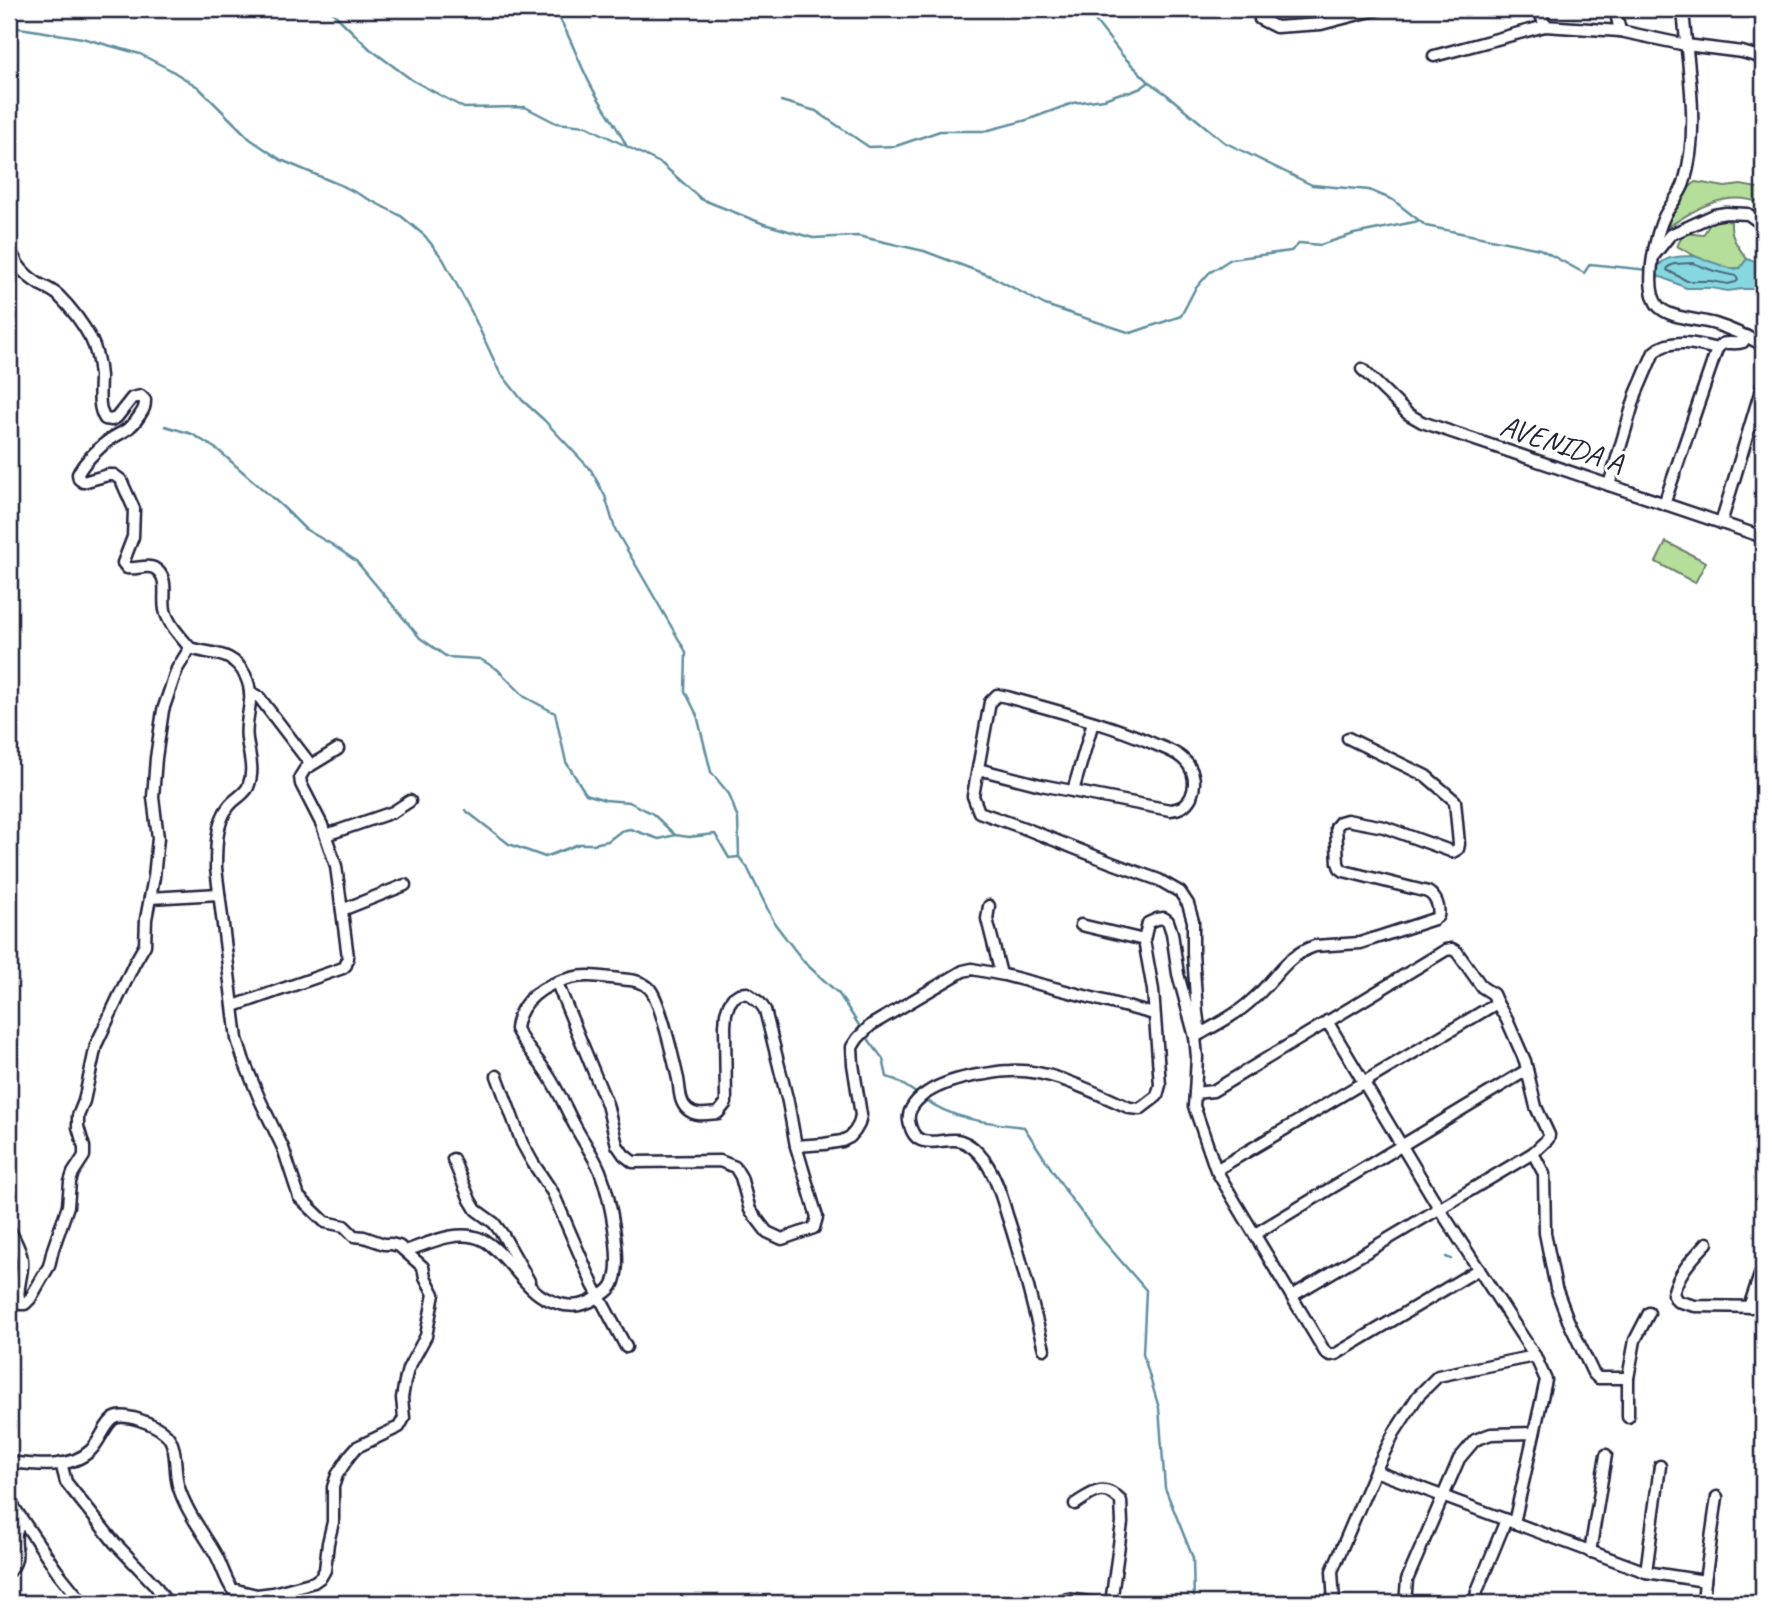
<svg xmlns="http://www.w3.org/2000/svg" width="1772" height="1612" font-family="Caveat,sans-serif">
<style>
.green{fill:#b5de9b;stroke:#6c806b;stroke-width:2}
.water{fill:#86d7df;stroke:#5e8f9d;stroke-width:2}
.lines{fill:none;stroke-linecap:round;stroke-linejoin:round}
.shore{stroke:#4a6a7d;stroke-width:2}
.stream{stroke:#5e8f9d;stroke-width:2.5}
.minor-casing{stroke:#22223b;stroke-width:15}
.minor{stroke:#fff;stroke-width:10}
.labels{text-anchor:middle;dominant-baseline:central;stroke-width:6;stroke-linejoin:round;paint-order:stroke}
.street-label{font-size:30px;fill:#22223b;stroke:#fff}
</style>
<rect width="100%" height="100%" fill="#fff"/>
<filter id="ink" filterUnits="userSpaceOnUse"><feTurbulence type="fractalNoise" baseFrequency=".0143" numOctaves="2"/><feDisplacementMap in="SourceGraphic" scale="14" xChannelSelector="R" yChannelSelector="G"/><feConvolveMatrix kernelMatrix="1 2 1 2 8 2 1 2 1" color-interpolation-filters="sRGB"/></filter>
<g filter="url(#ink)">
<g class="green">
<path d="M1696,182l29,5 16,-2 22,4v15c-36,-15 -64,3 -95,23 2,-15 15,-36 28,-45z"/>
<path d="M1715,216l16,6c-1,15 7,25 16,37l-7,9c-22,2 -44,-11 -63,-22l7,-13 19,2z"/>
<polygon points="1666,542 1706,562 1695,583 1656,562"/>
</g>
<path class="water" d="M1694,256l38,13 8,-1 7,-9 9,3h7v27h-21l-14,2 -17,-3h-25l-22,-10 -13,-3c13,-20 21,-18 43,-19z"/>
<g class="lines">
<polygon class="shore" points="1693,263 1714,271 1736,276 1738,280 1736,282 1728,284 1711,281 1687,281 1667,270 1668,267 1674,264"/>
<g class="stream">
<polyline points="329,9 370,49 412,80 464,108 525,107 556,123 586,126 662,164 701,199 764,224 813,238 858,236 924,251 993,277 1045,305 1131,333 1181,316 1195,289 1209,273 1231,259 1291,251 1300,243 1320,245 1354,234 1419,221"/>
<path d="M554,9c17,26 25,57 41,84 10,17 22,33 31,52"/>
<polyline points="1086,9 1123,56 1149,82 1166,94 1224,142 1312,185 1369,190 1393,200 1426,226 1540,249 1584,273 1590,264 1648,270"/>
<polyline points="9,27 26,29 82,38 140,54 169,69 198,87 250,139 281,160 345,187 401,216 425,236 443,259 472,313 499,371 522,400 544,420 591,470 605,496 615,529 686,652 685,691 697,715 711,772 729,794 738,819 739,857 747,867 775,924 804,962 839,994 862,1030"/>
<polyline points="781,101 816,111 869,147 896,146 940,131 985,131 1027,120 1073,103 1104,99 1121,93 1131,92 1141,88 1149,82"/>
<polyline points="165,426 192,434 218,450 284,508 305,529 331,544 356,561 420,638 447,657 480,659 497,669 525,697 555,713 566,762 586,794 605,800 629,802 653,814 675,835"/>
<polyline points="465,810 509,844 545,857 579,844 593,844 608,841 621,831 630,829 659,839 675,835 689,837 715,834 729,858 739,857"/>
<polyline points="866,1036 883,1059 887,1077 896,1080 919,1095"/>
<path d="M925,1099c27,21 66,24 99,28l45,69 31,41 46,53 -3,64 16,54 6,80 28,70 1,45"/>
<polyline points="1446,1257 1451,1259"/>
</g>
<defs>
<g id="minor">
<polyline points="1262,9 1260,19 1276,27 1321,24 1379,9"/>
<polyline points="1539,9 1545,26"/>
<polyline points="1615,9 1620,31"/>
<path d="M1683,9c4,56 18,119 1,174 -4,12 -13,21 -19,32 -10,19 -22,75 -6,92 12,12 40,12 56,17 16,5 33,13 48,21"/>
<polyline points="1434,56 1545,26 1620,31 1686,45 1742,52 1763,58"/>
<path d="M9,247c7,17 14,27 30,37 6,3 13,6 19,11 12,12 25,29 33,44 5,10 8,25 9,37 0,14 -3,31 5,43l7,1 5,-3 15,-19 9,-2 4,4c0,7 -1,9 -5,15 -11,18 -22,17 -36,29 -9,8 -21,19 -26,30l1,5 4,3 25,-7h6l7,5 13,29 -1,28 -10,26 4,5c9,2 19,-4 27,0 16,9 8,28 11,42 3,14 16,27 25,38 22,7 43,3 55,27 4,8 6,17 5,26 -1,13 -5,26 -3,38 2,17 8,31 1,48 -5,9 -13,11 -19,19 -13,16 -13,42 -13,62l21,171 7,22 16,39 23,48 16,49 26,25 19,4 10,10 10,1 20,7h7l8,2 24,21 2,10 9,17 -8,42 -18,33 -3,12 -3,17 2,20 -5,9 -42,20 -7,8 -13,20 -4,12v35l-5,21 -3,27 -4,7 -7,5 -41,11 -16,2 -25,-6c-7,-11 -10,-23 -16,-34 -13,-23 -30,-43 -38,-70 -4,-16 0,-39 -12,-51 -9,-9 -44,-24 -54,-14 -8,7 -12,21 -21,30 -21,20 -56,15 -82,12"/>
<polyline points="1655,254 1670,235 1714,215 1726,213 1748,214 1763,225"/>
<polyline points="1362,369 1408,414 1422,422 1763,537"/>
<path d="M1609,485l27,-91 18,-42c17,-15 44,-8 63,-3"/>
<path d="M1664,504l53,-155c8,-11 15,-3 26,-7l3,-6"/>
<polyline points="1721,523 1763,383"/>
<polyline points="250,692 259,697 311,765"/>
<path d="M978,769l63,16 129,25c10,-1 16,-4 21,-13 6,-14 3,-29 -9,-39 -8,-7 -21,-11 -30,-15 -46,-20 -96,-32 -145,-46l-10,-2 -7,7 -17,94 6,16 45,16 88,35 47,17 21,12 8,12 5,17v32l4,60 3,21 -5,3"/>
<polyline points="1073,791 1093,722"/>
<polyline points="326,835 393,812 410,801"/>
<polyline points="150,898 219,894"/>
<polyline points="989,906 987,919 1001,974"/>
<polyline points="342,910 405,885"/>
<polyline points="1081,925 1144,940"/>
<polyline points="557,983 607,1104 617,1145 624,1155 633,1162 720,1161 735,1167 741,1177 750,1210 767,1232 782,1239 814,1228 817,1217 796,1146"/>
<polyline points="234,1006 343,968 346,965 348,957 336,866 322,825 301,784 300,777 305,769 338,749"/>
<polyline points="1327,1021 1439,1208 1535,1356 1546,1380 1514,1523"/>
<path d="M1200,1034c18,-10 37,-20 52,-34 23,-19 32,-44 63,-54l45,-3 74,-24 4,-3c2,-9 -2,-19 -10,-24l-84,-21 -4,-3 -2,-5 -2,-36 4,-5 7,-2 37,7 69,25 5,-3 1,-5 -4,-43 -29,-25 -78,-38"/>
<polyline points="497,1076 522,1143 533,1163 553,1193 593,1285 626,1347"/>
<polyline points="1533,1153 1544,1174 1545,1233 1556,1288 1568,1320 1593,1373 1598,1378 1628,1378"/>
<polyline points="453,1159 470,1200 476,1210 494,1223 503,1235 529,1281"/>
<polyline points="1216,1170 1497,1003 1493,994 1482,987 1457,952 1452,949 1446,950 1213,1091 1195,1093 1194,1106 1216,1170 1325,1352 1330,1355 1336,1354 1479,1269"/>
<path d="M9,1229c5,9 12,21 13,31 2,14 -8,33 -1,44h4l5,-5 19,-33 4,-17 15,-43 2,-24 3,-9 11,-17v-9l-6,-20v-11l6,-15 12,-56 38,-81 11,-19 1,-26 8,-42 4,-39 -5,-41 3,-39 7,-48 14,-41 13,-21"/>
<polyline points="1255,1234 1527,1070"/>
<path d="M1707,1243c-15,16 -28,29 -34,51l4,7 18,5 68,1"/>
<path d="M406,1251c23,-8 53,-23 77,-11 12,6 22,19 31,29 9,10 19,23 31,29 18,9 33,11 50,1 6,-3 13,-7 17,-13 13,-21 -3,-92 -12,-115 -7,-17 -18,-31 -26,-47 -9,-17 -16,-35 -28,-52 -10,-15 -22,-27 -30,-43 3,-29 29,-45 55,-51 15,-4 33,-1 48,1 11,1 21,1 30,9 11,10 25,74 29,91 2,10 1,23 9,30 9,8 20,5 31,4l8,-10 -1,-77 1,-13 3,-9 4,-6 6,-4 8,-1 13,10 5,7 23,92 8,44 28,-2 18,-3 8,-4 5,-6 4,-7 2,-9 -8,-51 -1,-17 6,-9 13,-13 92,-54 9,-2 32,6 150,39"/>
<polyline points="1292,1296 1533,1153 1548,1139 1549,1135 1536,1107 1525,1061 1507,1020 1497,1003"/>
<polyline points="1749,1307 1763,1266"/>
<path d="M1044,1349c-12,-45 -22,-90 -37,-134 -5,-18 -11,-38 -22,-54 -6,-8 -14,-17 -24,-20 -16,-6 -46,15 -52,-20 -2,-12 9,-23 19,-29 14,-9 33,-14 50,-17 10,-1 21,-4 32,-4 39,-3 85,22 120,37l10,1 17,-13 3,-11 -7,-95 -9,-50 4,-17 9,-4 7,-1 4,3 4,12 6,41 17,63 2,20 -2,36"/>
<polyline points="1628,1417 1628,1378 1635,1340 1649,1313"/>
<polyline points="61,1463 66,1482 114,1542 155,1585 163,1597 165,1603"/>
<polyline points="1375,1471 1646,1572 1705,1581"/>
<polyline points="9,1500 57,1571 83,1603"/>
<path d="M1075,1504c17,-11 29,-22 46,-3l1,22 -11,80"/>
<polyline points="1590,1552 1606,1455"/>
<path d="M9,1571c17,-15 -3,-34 14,-49"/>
<polyline points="1646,1572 1660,1466"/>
<polyline points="1067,1599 1096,1603"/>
<polyline points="1334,1603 1332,1571 1375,1471 1394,1433 1418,1396 1438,1376 1535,1356"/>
<polyline points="1405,1603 1407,1580 1459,1459 1475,1440 1491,1434 1534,1433"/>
<polyline points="1475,1603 1477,1591 1506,1520"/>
<polyline points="1703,1603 1705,1581 1717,1497"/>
</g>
</defs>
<use href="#minor" class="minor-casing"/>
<use href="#minor" class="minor"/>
</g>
</g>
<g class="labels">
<g class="street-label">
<text transform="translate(1562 444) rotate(18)">AVENIDA A</text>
</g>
</g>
<rect width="1772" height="1612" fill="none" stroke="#fff" stroke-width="35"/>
<rect x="18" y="18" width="1737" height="1577" fill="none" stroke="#22223b" stroke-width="2.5" filter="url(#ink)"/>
</svg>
